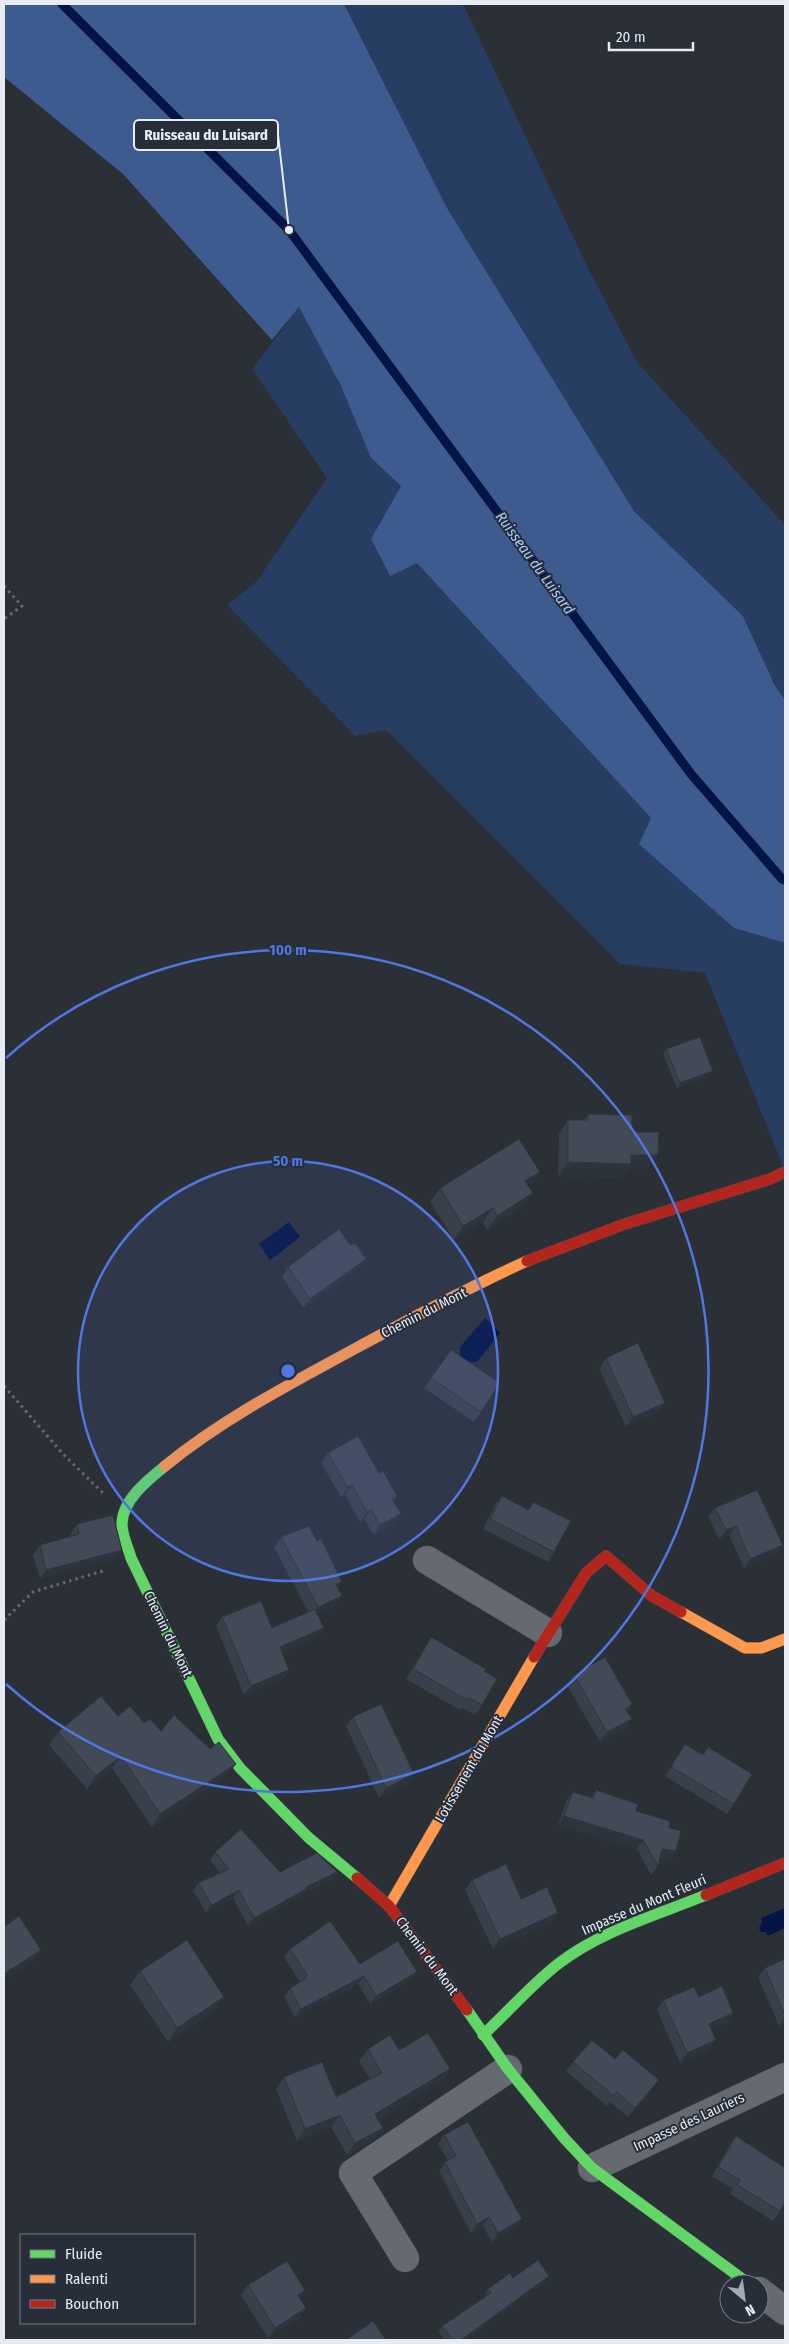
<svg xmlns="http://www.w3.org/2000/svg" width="789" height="2344" font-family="'Fira Sans Condensed',sans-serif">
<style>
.green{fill:#283d62}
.forest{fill:#3d5b8f}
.water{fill:#041545}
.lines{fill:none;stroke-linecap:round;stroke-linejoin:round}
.stream{stroke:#041545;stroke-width:9}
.street-casing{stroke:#474a50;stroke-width:29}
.fast-casing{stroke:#474a50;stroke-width:12}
.slow-casing{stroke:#474a50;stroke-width:12}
.jam-casing{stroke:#474a50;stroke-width:12}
.path{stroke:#666a6e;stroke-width:3;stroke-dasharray:2.5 4;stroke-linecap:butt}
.street{stroke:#666a70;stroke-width:28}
.fast{stroke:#63d668;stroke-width:11}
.slow{stroke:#ff974d;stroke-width:11}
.jam{stroke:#b3261e;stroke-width:11}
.wall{fill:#39404b}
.shaded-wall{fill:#2e343d}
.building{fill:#424a57;stroke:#2e343d}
.ring{fill:none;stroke:#5076df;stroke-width:2.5}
.labels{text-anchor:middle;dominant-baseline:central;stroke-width:4;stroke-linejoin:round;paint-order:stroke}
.street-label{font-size:14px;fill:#e7ecf4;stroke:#272e3a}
.water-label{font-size:15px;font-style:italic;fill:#accafe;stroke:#272e3a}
.centre{fill:#5076df;stroke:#272e3a;stroke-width:2.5}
.ring-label{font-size:15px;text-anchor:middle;font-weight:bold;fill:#5076df;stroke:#272e3a;stroke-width:4;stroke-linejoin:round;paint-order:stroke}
.leader{fill:none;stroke:#e7ecf4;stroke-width:2}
.callout-dot{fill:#e7ecf4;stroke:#272e3a;stroke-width:2}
.callout{fill:#272e3a;stroke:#e7ecf4;stroke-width:2}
.callout-label{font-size:15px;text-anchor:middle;font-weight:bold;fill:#e7ecf4}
</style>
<rect width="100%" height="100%" fill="#2b2f36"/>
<g class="green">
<polygon points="344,4 463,4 588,268 637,362 785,525 785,700 775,686 743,616 634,511 447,208"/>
<polygon points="299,307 341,386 371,458 401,486 371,539 390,576 417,562 651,818 734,928 785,943 785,1165 783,1166 705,973 620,964 386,730 355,736 227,605 257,581 327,478 252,369"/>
</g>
<polygon class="forest" points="4,4 344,4 447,208 634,511 743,616 775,686 785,700 785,943 734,928 639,844 651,818 417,563 390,576 371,539 401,486 371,458 341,386 299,307 272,340 123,174 4,77"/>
<g class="water">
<polygon points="289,1222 300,1237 270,1260 259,1244"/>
<polygon points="485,1318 500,1333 477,1362 467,1362 460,1355 460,1347"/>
<polygon points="785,1908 785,1928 768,1936 766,1932 761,1932 759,1928 762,1922 761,1918"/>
</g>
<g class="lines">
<polyline class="stream" points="62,4 289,230 691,774 782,879 785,880"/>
<defs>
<g id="street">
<polyline points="427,1560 548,1633"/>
<polyline points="592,2168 785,2077"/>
<polyline points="405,2258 353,2173 508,2069"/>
<polyline points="759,2291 785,2311"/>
</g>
<g id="fast">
<path d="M165,1466c-16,13 -43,34 -43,58 0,12 6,23 9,34l87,181 22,29 69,70 48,40"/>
<polyline points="467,2010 508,2069 564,2138 592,2168 749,2284"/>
<path d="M483,2035c25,-23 48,-50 75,-71 42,-33 99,-49 148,-69"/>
</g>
<g id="slow">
<path d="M165,1466c59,-48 127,-83 193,-119 56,-30 111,-60 169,-86"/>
<polyline points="681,1612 745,1648 761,1648 785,1639"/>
<polyline points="389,1906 534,1657"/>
</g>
<g id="jam">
<polyline points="527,1261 622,1225 770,1179 785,1172"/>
<polyline points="534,1657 586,1573 606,1556 652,1596 681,1612"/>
<polyline points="357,1878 389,1906 467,2010"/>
<polyline points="706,1895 785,1863"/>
</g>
</defs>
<use href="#street" class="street-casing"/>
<use href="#fast" class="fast-casing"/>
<use href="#slow" class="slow-casing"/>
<use href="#jam" class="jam-casing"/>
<g class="path">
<polyline points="4,586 22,606 4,619"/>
<polyline points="4,1386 63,1454 103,1493"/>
<polyline points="4,1620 33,1592 106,1570"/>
</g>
<use href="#street" class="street"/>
<use href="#fast" class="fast"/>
<use href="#slow" class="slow"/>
<use href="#jam" class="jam"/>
</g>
<g class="wall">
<polygon points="666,1049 713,1071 709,1076 677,1088 663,1054"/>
<polygon points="588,1114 632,1132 648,1169 628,1169 621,1178 558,1176 559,1134 568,1120 584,1120"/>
<polygon points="540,1172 529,1186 533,1193 523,1207 487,1230 483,1222 454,1240 430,1202 440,1188"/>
<polygon points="350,1245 366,1259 359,1268 303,1308 282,1277 288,1267"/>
<polygon points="451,1350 481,1412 474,1422 424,1388"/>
<polygon points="606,1358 665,1403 658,1412 626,1427 599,1368"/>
<polygon points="328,1453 379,1473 397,1496 393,1501 394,1523 374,1535 364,1519 360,1522 345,1495 341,1497 321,1463"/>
<polygon points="502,1496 528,1509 533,1502 554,1552 548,1562 483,1529 495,1505"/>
<polygon points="715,1508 783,1545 776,1555 744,1568 729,1535 719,1539 708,1517"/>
<polygon points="77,1524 122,1550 115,1559 40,1579 33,1555 40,1545 71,1537 70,1534"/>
<polygon points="281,1537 338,1587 342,1596 335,1606 317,1614 317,1638 282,1652 289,1670 283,1679 244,1695 216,1626 222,1617 272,1628 308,1612 274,1547"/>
<polygon points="431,1637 484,1671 482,1705 475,1715 462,1708 460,1710 406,1679 425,1647"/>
<polygon points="574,1675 632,1704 627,1711 626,1729 600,1742 567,1685"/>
<polygon points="118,1716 144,1723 161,1731 227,1776 152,1827 112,1768 87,1789 49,1745 58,1732"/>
<polygon points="353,1717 408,1784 379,1798 346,1726"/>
<polygon points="685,1744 703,1754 708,1747 734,1804 727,1814 665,1776"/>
<polygon points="596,1790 669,1828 670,1861 660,1859 658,1866 651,1875 637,1849 558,1826 566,1802 573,1792 592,1797"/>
<polygon points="215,1852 280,1872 337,1872 332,1880 304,1893 302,1896 248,1926 233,1898 206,1912 193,1891 198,1883 220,1873 210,1860"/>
<polygon points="472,1880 521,1899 551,1923 493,1949 465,1890"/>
<polygon points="290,1949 360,1964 417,1972 411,1980 370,2004 358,1984 295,2017 284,1997 290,1988 300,1982 284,1957"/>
<polygon points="785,1959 785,2023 779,2026 758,1977 765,1968"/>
<polygon points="140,1971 224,1997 214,2011 168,2042 130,1985"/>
<polygon points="699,1997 733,2013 727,2023 711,2029 709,2050 680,2063 657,2010 663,2000"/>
<polygon points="368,2049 399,2050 450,2069 442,2081 378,2120 383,2128 374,2140 347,2155 331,2127 297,2141 276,2089 284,2077 336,2097 370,2079 359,2061"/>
<polygon points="615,2059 652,2090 628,2117 610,2102 607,2106 566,2071 573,2062"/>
<polygon points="444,2135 522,2219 515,2228 492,2242 483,2226 471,2233 439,2171 445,2162 448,2161 438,2144"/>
<polygon points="736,2136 780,2211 773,2221 730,2194 733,2189 712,2176 729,2146"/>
<polygon points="513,2278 546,2281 464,2340 445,2340 438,2331 442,2326 486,2296 485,2294 488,2289"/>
<polygon points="248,2285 305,2290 300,2298 300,2318 268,2338 241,2295"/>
</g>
<g class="shaded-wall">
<polygon points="713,1071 709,1076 677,1088 680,1083"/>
<polygon points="631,1155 658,1155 648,1169 628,1169 621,1178 558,1176 568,1162"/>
<polygon points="540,1172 530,1186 516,1195 525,1181"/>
<polygon points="533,1193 523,1207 487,1230 497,1216"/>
<polygon points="493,1208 483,1222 454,1240 463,1226"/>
<polygon points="366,1259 359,1268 303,1308 310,1299"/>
<polygon points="665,1403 658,1412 626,1427 633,1417"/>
<polygon points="352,1485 345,1495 341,1497 348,1488"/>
<polygon points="371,1509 364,1519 360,1522 367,1512"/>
<polygon points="401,1514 394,1523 374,1535 380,1525"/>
<polygon points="736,1526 729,1535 719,1539 726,1530"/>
<polygon points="783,1545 776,1555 744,1568 750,1559"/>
<polygon points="122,1550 115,1559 40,1579 46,1570"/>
<polygon points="342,1596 335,1606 311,1617 318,1607"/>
<polygon points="324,1628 317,1638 273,1656 280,1647"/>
<polygon points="289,1670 283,1679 244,1695 251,1686"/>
<polygon points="632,1719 626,1729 600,1742 607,1732"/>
<polygon points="121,1756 112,1768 87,1789 96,1776"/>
<polygon points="236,1764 227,1776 152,1827 160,1814"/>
<polygon points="414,1774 408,1784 379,1798 386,1788"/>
<polygon points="564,1816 643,1840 637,1849 558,1826"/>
<polygon points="662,1849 676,1851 670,1861 656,1858"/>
<polygon points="337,1872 332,1880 304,1893 302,1896 248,1926 254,1918 306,1887"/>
<polygon points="239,1890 233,1898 206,1912 212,1905"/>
<polygon points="558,1913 551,1923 493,1949 500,1939"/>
<polygon points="41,1950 34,1960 4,1980 4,1974"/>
<polygon points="417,1972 411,1980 370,2004 376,1996"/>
<polygon points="364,1976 358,1984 295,2017 301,2009"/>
<polygon points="224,1997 214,2011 168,2042 177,2028"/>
<polygon points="733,2013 727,2023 702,2034 709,2024"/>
<polygon points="785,2016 785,2023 779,2026"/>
<polygon points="716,2040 709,2050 680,2063 687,2053"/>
<polygon points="450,2069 442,2081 367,2126 375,2114"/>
<polygon points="659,2080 652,2090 628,2117 635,2108"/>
<polygon points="340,2115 331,2127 297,2141 305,2129"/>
<polygon points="383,2128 374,2140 347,2155 355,2143"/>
<polygon points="489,2217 483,2226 471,2233 477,2224"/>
<polygon points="522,2219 515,2228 492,2242 498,2233"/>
<polygon points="549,2276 546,2281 464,2340 461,2340"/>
<polygon points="305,2290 299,2300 298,2295"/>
<polygon points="306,2308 300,2318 268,2338 275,2328"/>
</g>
<g class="building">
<polygon points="700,1037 713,1071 680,1083 666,1049"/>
<polygon points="588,1114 632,1115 632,1132 659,1132 658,1155 631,1155 631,1164 568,1162 568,1120 588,1120"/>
<polygon points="519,1139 540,1172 525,1181 533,1193 497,1216 493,1208 463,1226 440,1188"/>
<polygon points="339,1229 350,1245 356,1244 366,1259 310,1299 288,1267"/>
<polygon points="638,1343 665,1403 633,1417 606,1358"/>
<polygon points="451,1350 500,1383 481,1412 431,1378"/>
<polygon points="358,1436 379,1473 383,1471 397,1496 392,1499 401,1514 380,1525 371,1509 367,1512 352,1485 348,1488 328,1453"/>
<polygon points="757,1490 783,1545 750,1559 736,1526 726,1530 715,1508"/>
<polygon points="502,1496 529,1510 533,1502 571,1521 554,1552 490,1519"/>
<polygon points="113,1515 122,1550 46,1570 40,1545 79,1534 77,1524"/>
<polygon points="309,1526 317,1541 321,1539 342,1582 336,1584 342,1596 318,1607 281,1537"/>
<polygon points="261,1601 272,1628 315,1609 324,1628 280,1647 289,1670 251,1686 222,1617"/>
<polygon points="431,1637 486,1669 484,1671 497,1679 482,1705 469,1698 467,1700 413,1669"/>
<polygon points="605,1657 632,1704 625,1709 632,1719 607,1732 574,1675"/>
<polygon points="101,1696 118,1716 130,1706 144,1723 150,1719 161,1731 174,1715 210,1749 219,1742 236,1764 160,1814 121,1756 96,1776 58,1732"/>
<polygon points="381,1704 414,1774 386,1788 353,1717"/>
<polygon points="685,1744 703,1755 708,1747 752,1774 734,1804 671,1767"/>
<polygon points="596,1790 638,1804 636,1811 670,1821 669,1828 681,1831 676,1851 662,1849 658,1866 643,1840 564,1816 573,1792 593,1798"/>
<polygon points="241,1829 280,1872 317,1853 337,1872 306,1887 307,1889 254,1918 239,1890 212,1905 198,1883 229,1869 215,1852"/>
<polygon points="506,1864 521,1899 547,1887 558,1913 500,1939 472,1880"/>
<polygon points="19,1916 41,1950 4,1974 4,1927"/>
<polygon points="330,1921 360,1964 398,1941 417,1972 376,1996 364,1976 301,2009 290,1988 306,1979 305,1976 307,1975 290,1949"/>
<polygon points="187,1940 224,1997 177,2028 140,1971"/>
<polygon points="785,1959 785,2016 765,1968"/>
<polygon points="722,1986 733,2013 709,2024 716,2040 687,2053 663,2000 694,1987 699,1997"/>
<polygon points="428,2033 450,2069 375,2114 383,2128 355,2143 340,2115 305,2129 284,2077 322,2062 336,2097 382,2073 368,2049 390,2035 399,2050"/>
<polygon points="592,2040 615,2059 623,2050 659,2080 635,2108 617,2092 614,2096 573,2062"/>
<polygon points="468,2122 522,2219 498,2233 489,2217 477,2224 445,2162 456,2156 444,2135"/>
<polygon points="736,2136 785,2168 785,2202 780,2211 737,2185 740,2180 718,2167"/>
<polygon points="538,2260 549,2276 461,2340 452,2340 442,2326 491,2293 488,2289 510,2273 513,2278"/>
<polygon points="287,2261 305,2290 298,2295 306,2308 275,2328 248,2285"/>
<polygon points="373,2321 386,2340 346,2340"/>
</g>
<circle cx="288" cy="1371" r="210" fill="#5076df" fill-opacity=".12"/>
<g class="ring">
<circle cx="288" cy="1371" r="210"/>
<path d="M6 1058A421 421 0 1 1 6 1684"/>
</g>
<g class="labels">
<g class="street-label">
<text transform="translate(424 1313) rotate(-27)">Chemin du Mont</text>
<text transform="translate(168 1634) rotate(64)">Chemin du Mont</text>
<text transform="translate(469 1769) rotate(-60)">Lotissement du Mont</text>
<text transform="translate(644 1905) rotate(-23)">Impasse du Mont Fleuri</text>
<text transform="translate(427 1956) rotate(53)">Chemin du Mont</text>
<text transform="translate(689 2122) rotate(-25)">Impasse des Lauriers</text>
</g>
<g class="water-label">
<text transform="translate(535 563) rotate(54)">Ruisseau du Luisard</text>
</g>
</g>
<circle cx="288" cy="1371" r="8" class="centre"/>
<g class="ring-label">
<text x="288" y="955">100 m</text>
<text x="288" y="1166">50 m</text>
</g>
<path class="leader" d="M289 230L278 135"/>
<circle class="callout-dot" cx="289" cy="230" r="5"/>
<rect class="callout" x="134" y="120" width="144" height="30" rx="5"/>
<g class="callout-label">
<text x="206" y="140">Ruisseau du Luisard</text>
</g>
<rect width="789" height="2344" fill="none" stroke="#e7ecf4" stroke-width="10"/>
<rect x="20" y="2234" width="175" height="90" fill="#272e3a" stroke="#747a84"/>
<rect x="30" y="2250" width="25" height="8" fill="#63d668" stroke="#747a84"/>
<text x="65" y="2259" font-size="15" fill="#e7ecf4">Fluide</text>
<rect x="30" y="2275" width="25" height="8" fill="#ff974d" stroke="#747a84"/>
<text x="65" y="2284" font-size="15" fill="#e7ecf4">Ralenti</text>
<rect x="30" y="2300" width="25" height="8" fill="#b3261e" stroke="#747a84"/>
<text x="65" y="2309" font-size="15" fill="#e7ecf4">Bouchon</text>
<g transform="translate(744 2299) rotate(151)"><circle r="24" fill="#272e3a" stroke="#747a84"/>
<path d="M0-4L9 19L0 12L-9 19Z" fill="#a5aab2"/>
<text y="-8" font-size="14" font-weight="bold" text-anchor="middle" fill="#e7ecf4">N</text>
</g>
<path d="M609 42v8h84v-8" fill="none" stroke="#e7ecf4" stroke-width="2.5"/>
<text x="616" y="42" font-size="15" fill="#e7ecf4" stroke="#272e3a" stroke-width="4" paint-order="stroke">20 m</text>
</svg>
